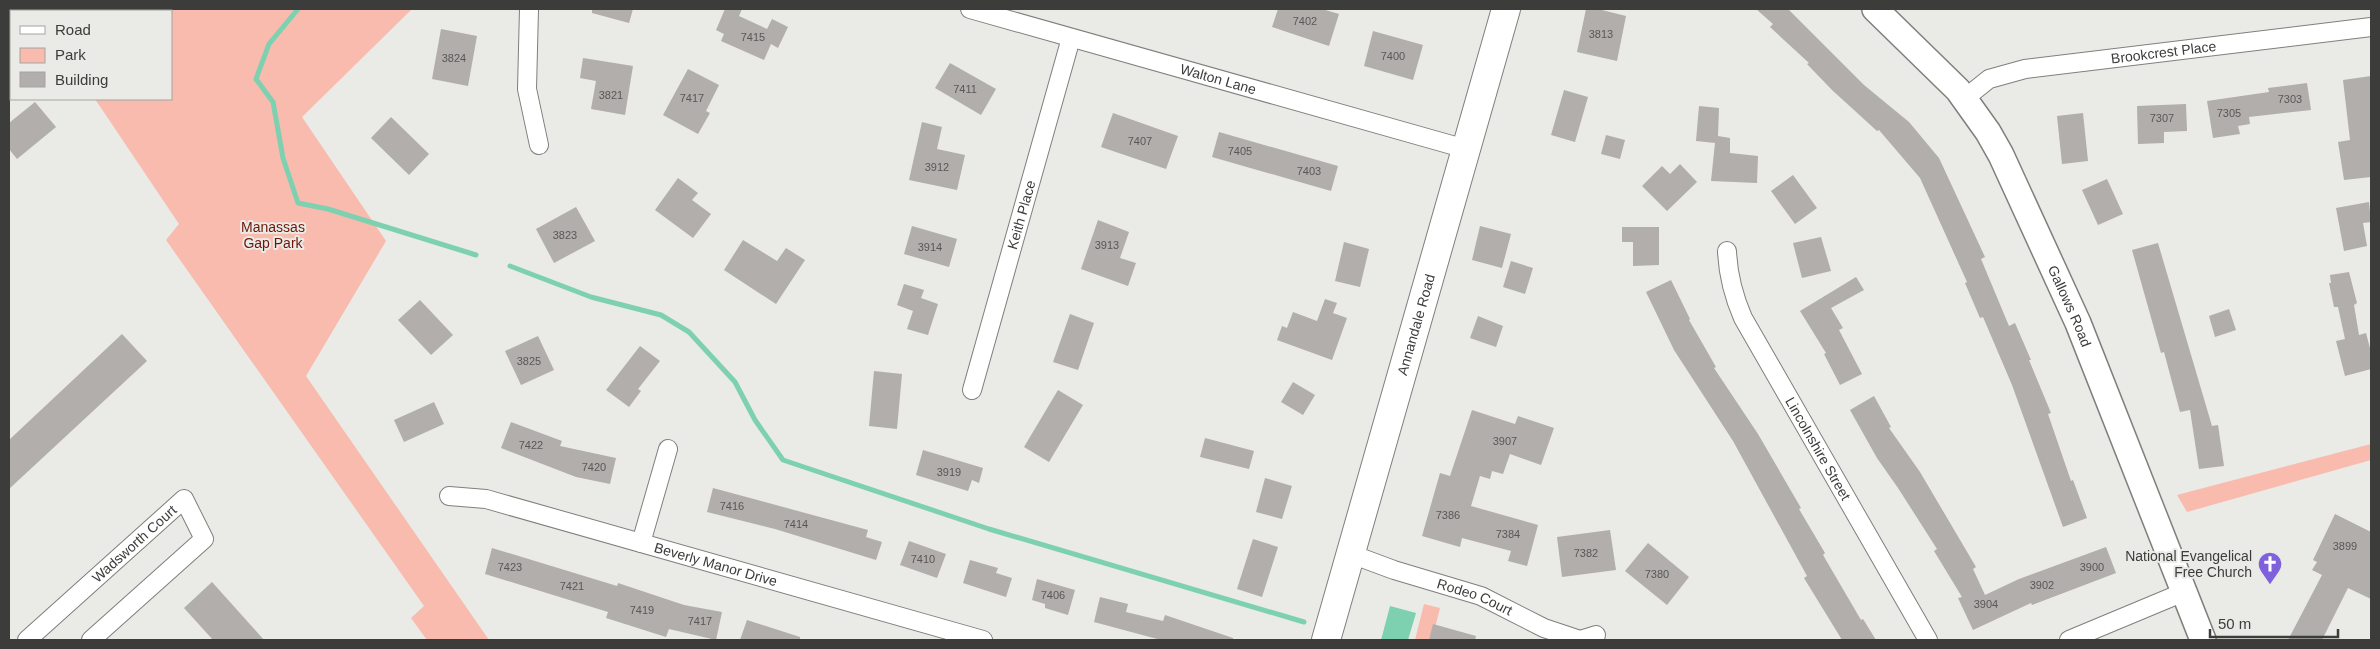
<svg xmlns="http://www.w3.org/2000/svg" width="2380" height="649" font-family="Arial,sans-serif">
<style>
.green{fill:#f8bbae}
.water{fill:#7dd1b0}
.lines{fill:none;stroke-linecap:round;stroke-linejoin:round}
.stream{stroke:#7dd1b0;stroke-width:5}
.building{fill:#b1aeac}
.minor-casing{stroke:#7f7f7c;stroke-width:20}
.secondary-casing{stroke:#7f7f7c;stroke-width:28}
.primary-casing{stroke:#7f7f7c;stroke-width:30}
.minor{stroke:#fff;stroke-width:18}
.secondary{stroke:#fff;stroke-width:25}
.primary{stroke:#fff;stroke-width:28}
.labels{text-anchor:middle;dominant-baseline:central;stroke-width:4;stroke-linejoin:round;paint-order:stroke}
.number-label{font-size:11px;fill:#595857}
.street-label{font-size:14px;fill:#3c3c3b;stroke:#eaeae7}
.park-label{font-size:14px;fill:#6e1606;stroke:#eaeae7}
.poi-label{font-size:14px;fill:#3c3c3b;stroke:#eaeae7;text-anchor:end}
</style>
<rect width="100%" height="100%" fill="#eaeae7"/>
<g class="green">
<polygon points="34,9 412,9 302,117 386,241 306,376 489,640 427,640 411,618 424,606 166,240 179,224 95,99 171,99 171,11 35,11"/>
<polygon points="2371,444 2371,460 2187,512 2177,495"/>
<polygon points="1424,604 1440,608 1432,640 1415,640"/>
</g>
<polygon class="water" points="1390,606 1416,613 1408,640 1381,640"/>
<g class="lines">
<g class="stream">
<polyline points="298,9 269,44 256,79 273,102 283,158 298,203 328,209 476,255"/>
<polyline points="510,266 591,297 661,315 689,332 735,382 755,420 783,460 989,529 1304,622"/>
</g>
</g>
<g class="building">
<polygon points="592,9 633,9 629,23 592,13"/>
<polygon points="725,9 742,9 739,16 767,29 772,19 788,27 778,48 771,44 764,60 721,41 724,34 716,30"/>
<polygon points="1278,9 1322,9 1339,14 1329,46 1272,27"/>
<polygon points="1586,9 1598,9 1626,16 1617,61 1577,52"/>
<polygon points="1756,9 1788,9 1864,85 1909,122 1939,158 1985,257 1981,259 2009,326 2015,323 2031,360 2029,360 2051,413 2048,414 2071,481 2073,480 2087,518 2063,527 2012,385 1983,317 1980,318 1965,283 1967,282 1920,178 1879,130 1877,131 1832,90 1807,64 1809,63 1770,27 1773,24"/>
<polygon points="441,29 477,36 468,86 432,79"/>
<polygon points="1373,31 1423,45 1413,80 1364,66"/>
<polygon points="583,58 633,66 625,115 591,109 596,81 580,78"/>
<polygon points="950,63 996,89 981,115 935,88"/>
<polygon points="688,69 719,85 706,111 710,113 698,134 663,115"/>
<polygon points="2371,76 2371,177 2344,180 2338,142 2350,140 2343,80"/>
<polygon points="2307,83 2311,110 2249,117 2250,124 2238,126 2240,134 2213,138 2207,101 2269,92 2268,88"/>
<polygon points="1564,90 1588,97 1575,142 1551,135"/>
<polygon points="35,102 56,127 17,159 9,149 9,123"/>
<polygon points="2186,104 2187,131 2164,132 2164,143 2138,144 2137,106"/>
<polygon points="1699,106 1719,108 1718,136 1730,138 1730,153 1758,156 1757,183 1711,181 1715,143 1696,141"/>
<polygon points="1113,113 1178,136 1166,169 1101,147"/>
<polygon points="2083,113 2088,161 2062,164 2057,116"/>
<polygon points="391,117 429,154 409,175 371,138"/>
<polygon points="922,122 942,127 937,149 965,155 957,190 909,180"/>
<polygon points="1219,132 1338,166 1331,191 1212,157"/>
<polygon points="1606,135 1625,140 1620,159 1601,154"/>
<polygon points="1680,164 1697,182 1667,211 1642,186 1662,166 1670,174"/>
<polygon points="1793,175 1817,208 1795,224 1771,191"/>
<polygon points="678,178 698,193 692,200 711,214 693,238 655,210"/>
<polygon points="2107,179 2123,214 2098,225 2082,190"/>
<polygon points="2369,202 2371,222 2363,223 2367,246 2344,251 2336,208"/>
<polygon points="576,207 595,241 554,263 536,229"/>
<polygon points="1098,220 1129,232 1120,258 1136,263 1128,286 1081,269"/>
<polygon points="912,226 957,239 949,267 904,254"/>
<polygon points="1480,226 1511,234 1502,268 1472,260"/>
<polygon points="1622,227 1659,227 1659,265 1633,266 1633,242 1622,242"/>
<polygon points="1821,237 1831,271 1802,278 1793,243"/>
<polygon points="743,240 777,261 786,248 805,260 776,304 724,270"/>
<polygon points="1344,242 1369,249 1360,287 1335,281"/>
<polygon points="2158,243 2212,426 2218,425 2224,466 2199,469 2190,410 2180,412 2164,352 2161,353 2132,250"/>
<polygon points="1511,261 1533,268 1525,294 1503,287"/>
<polygon points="2349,272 2357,303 2354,305 2359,335 2366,333 2371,352 2371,369 2345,376 2336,341 2345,339 2338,307 2334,307 2329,283 2331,283 2330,275"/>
<polygon points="1856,277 1864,290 1831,308 1843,328 1839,330 1862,374 1840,385 1824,354 1826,353 1800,311"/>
<polygon points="1671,280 1690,319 1689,320 1716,367 1714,368 1758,434 1801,508 1799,509 1825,553 1823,555 1861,620 1863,619 1876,640 1842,640 1804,578 1807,576 1733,441 1674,350 1646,292"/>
<polygon points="904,284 924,290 921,298 938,304 928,335 907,329 913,311 897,305"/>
<polygon points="1325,299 1337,303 1333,313 1347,318 1332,360 1277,340 1282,326 1287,328 1293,312 1317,321"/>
<polygon points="420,300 453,335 431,355 398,320"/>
<polygon points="2229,309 2236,330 2215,337 2209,316"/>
<polygon points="1070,314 1094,323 1078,370 1053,362"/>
<polygon points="1478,316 1503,326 1496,347 1470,338"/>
<polygon points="122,334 147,361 9,489 9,440"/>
<polygon points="538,336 554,370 521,385 505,351"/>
<polygon points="640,346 660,361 638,389 641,391 629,407 606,390"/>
<polygon points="874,371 902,374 897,429 869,426"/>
<polygon points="1293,382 1315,395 1303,415 1281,402"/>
<polygon points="1058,390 1083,405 1049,462 1024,447"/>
<polygon points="1874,396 1891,427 1889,428 1920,472 1976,567 1973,569 1985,595 2019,579 2106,547 2116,573 2032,605 2031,603 1973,630 1958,598 1962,597 1934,551 1937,549 1898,488 1877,458 1850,410"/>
<polygon points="434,402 444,424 404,442 394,420"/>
<polygon points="1472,410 1515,424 1518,416 1554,428 1541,465 1510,454 1503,474 1492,471 1490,479 1480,476 1471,506 1538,525 1527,566 1508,561 1511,551 1462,538 1460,547 1422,536 1440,473 1450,476"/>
<polygon points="511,422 562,441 560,446 616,458 610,484 576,477 501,448"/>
<polygon points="1205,438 1254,451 1249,469 1200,457"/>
<polygon points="923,450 983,468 979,483 972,480 968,491 916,475"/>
<polygon points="1265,478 1292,486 1282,519 1256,512"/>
<polygon points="713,488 868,530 866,537 882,542 876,560 775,529 707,512"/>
<polygon points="2335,514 2371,532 2371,599 2348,588 2322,640 2288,640 2322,575 2312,570 2317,562 2313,560"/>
<polygon points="1610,530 1616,570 1562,577 1557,537"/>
<polygon points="1253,539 1278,547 1262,597 1237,589"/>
<polygon points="909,541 946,554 937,578 900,565"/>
<polygon points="1648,543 1689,577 1667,605 1625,571"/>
<polygon points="492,548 617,586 618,583 684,605 722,612 716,640 669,629 666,637 606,618 608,612 485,574"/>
<polygon points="970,560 998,568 996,573 1012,578 1006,597 963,583"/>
<polygon points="1037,579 1075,590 1068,615 1045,608 1045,604 1032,600"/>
<polygon points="212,582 264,640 213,640 184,608"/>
<polygon points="1100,597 1128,604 1126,612 1163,621 1165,615 1233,638 1233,640 1161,640 1094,622"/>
<polygon points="747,620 800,637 800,640 740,640"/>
<polygon points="1433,624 1476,636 1475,640 1429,640"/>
</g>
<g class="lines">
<defs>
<g id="minor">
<polyline points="529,9 527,89 539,145"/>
<path id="s1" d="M970,9l496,140"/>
<polyline points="9,64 11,62"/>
<path id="s2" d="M1964,99l25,-20 36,-10 346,-42"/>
<path id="s3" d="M1727,251c1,25 6,44 16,67l185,322"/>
<path id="s4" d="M972,390l99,-352"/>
<path id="s5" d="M449,496l37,3 497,141"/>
<polyline points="641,543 668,449"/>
<path id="s6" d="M1351,554l43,16 87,26 63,32 36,12 16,-5"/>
<path id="s7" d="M27,640l157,-141 20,40 -113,101"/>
<polyline points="2069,640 2184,592"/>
</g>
<g id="secondary">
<path id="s8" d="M1875,9l83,81 30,42 13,23 77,168 125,317"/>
</g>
<g id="primary">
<path id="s9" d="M1326,640l180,-631"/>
</g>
</defs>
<use href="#minor" class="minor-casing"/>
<use href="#secondary" class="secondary-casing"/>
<use href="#primary" class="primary-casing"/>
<use href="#minor" class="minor"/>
<use href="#secondary" class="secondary"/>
<use href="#primary" class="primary"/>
</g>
<defs>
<symbol id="church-pin" viewBox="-11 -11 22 30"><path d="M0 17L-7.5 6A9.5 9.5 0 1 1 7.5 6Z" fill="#8061dc" stroke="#eaeae7"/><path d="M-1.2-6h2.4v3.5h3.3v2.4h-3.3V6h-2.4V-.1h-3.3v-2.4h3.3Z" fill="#fff"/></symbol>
</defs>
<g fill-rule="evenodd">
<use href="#church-pin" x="2256" y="550" width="28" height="38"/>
</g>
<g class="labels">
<g class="number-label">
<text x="1305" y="21">7402</text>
<text x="1601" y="34">3813</text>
<text x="753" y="37">7415</text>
<text x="1393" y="56">7400</text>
<text x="454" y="58">3824</text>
<text x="965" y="89">7411</text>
<text x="611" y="95">3821</text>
<text x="692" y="98">7417</text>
<text x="2290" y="99">7303</text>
<text x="2229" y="113">7305</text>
<text x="2162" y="118">7307</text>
<text x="1140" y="141">7407</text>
<text x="1240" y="151">7405</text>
<text x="937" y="167">3912</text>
<text x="1309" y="171">7403</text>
<text x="565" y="235">3823</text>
<text x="1107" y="245">3913</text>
<text x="930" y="247">3914</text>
<text x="529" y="361">3825</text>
<text x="1505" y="441">3907</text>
<text x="531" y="445">7422</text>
<text x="594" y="467">7420</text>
<text x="949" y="472">3919</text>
<text x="732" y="506">7416</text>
<text x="1448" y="515">7386</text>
<text x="796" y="524">7414</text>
<text x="1508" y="534">7384</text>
<text x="2345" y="546">3899</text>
<text x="1586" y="553">7382</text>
<text x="923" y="559">7410</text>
<text x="510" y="567">7423</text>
<text x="2092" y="567">3900</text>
<text x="1657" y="574">7380</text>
<text x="2042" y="585">3902</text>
<text x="572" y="586">7421</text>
<text x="1053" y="595">7406</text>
<text x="1986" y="604">3904</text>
<text x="642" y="610">7419</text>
<text x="700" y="621">7417</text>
</g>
<g class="street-label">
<text stroke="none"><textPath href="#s2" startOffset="209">Brookcrest Place</textPath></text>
<text stroke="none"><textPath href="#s1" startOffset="258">Walton Lane</textPath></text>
<text stroke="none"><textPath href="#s4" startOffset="182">Keith Place</textPath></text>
<text stroke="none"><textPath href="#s8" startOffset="360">Gallows Road</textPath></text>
<text stroke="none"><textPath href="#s9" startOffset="328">Annandale Road</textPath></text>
<text stroke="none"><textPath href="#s3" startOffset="220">Lincolnshire Street</textPath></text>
<text stroke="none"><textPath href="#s7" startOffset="144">Wadsworth Court</textPath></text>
<text stroke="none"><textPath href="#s5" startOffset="276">Beverly Manor Drive</textPath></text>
<text stroke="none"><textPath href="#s6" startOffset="131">Rodeo Court</textPath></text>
</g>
<g class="park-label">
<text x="273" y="227">Manassas<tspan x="273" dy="16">Gap Park</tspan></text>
</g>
<g class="poi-label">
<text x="2252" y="556">National Evangelical<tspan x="2252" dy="16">Free Church</tspan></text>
</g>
</g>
<rect width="2380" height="649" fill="none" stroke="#3c3c3b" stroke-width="20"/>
<rect x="10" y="10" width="162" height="90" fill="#eaeae7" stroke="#a4a4a2"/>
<rect x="20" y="26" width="25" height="8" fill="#ffffff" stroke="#a4a4a2"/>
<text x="55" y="35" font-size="15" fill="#3c3c3b">Road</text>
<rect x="20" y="48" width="25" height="15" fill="#f8bbae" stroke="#a4a4a2"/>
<text x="55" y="60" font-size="15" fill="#3c3c3b">Park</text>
<rect x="20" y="72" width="25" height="15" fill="#b1aeac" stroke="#a4a4a2"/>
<text x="55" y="85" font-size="15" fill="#3c3c3b">Building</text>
<path d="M2210 629v8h128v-8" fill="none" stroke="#3c3c3b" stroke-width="2.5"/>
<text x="2218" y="629" font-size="15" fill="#3c3c3b" stroke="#eaeae7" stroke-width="4" paint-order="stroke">50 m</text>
</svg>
